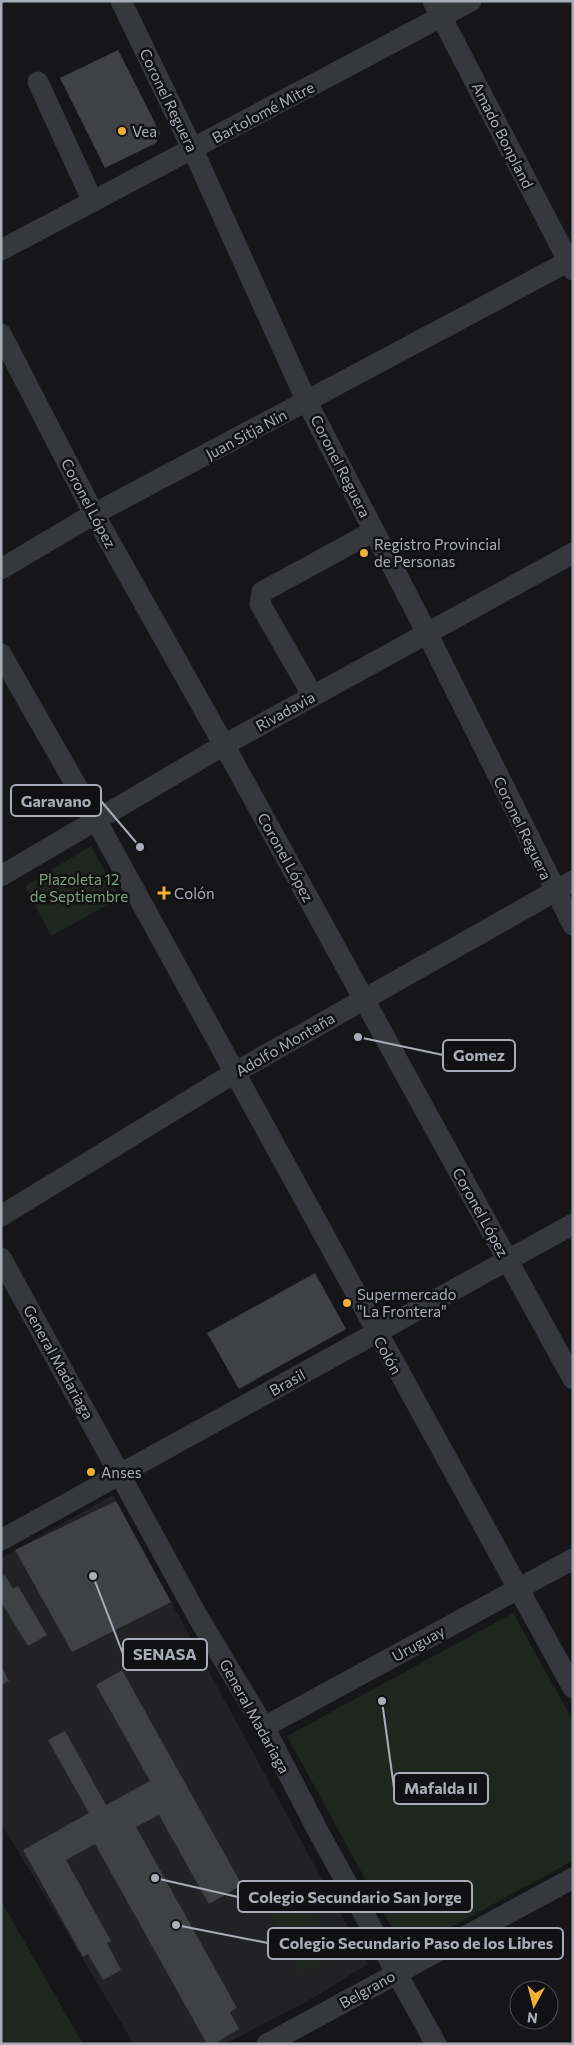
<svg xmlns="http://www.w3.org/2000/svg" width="574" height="2045" font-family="Commissioner,sans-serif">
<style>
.built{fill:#222225}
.green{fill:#1e261f}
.building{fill:#404145}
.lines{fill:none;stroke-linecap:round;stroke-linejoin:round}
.minor{stroke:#37383d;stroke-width:21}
.poi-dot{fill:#f2b134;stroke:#111113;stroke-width:2}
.labels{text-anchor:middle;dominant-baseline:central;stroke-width:5;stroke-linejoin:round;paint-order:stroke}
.street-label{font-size:15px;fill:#a8adb8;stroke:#111113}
.poi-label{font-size:15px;fill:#a8adb8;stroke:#111113;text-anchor:start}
.park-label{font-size:15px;fill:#7fa381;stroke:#111113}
.leader{fill:none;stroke:#a8adb8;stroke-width:2}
.callout-dot{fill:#a8adb8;stroke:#111113;stroke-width:2}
.callout{fill:#111113;stroke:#a8adb8;stroke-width:2}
.callout-label{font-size:16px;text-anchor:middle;font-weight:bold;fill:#a8adb8}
</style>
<rect width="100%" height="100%" fill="#161618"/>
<polygon class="built" points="113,1495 368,1964 311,1999 225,2044 134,2044 1,1823 1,1558"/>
<g class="green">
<polygon points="91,846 120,898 51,936 25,886"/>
<polygon points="513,1613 573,1721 573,1861 405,1952 287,1736"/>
<polygon points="303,1888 339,1954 302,1974 266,1908"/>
<polygon points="1,1901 83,2044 1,2044"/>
</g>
<g class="building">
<polygon points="118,50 160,133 156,143 105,168 60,78"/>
<polygon points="315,1273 346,1329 239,1389 207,1333"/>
<polygon points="116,1501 171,1602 72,1652 15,1550"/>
<polygon points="5,1575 13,1589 18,1586 47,1635 28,1646 1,1602 1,1577"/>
<polygon points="1,1666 9,1681 1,1685"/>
<polygon points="122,1670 242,1885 209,1904 159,1815 136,1827 237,2008 230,2012 239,2029 214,2044 207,2044 95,1844 66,1860 111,1941 107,1943 121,1970 103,1980 88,1954 83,1957 23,1850 89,1813 48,1740 65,1731 106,1805 150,1781 96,1685"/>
</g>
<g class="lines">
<g class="minor">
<polyline points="121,1 193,150 307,402 427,633 573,925"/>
<polyline points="433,1 573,270"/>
<polyline points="38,82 93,202"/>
<polyline points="1,250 471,1"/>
<polyline points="1,334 94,514 224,745 573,1379"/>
<polyline points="1,569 94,514 573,259"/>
<polyline points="1,654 96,820 573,1688"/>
<polyline points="313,696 260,604 262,592 374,531"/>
<polyline points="1,876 224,745 573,553"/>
<polyline points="1,1216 234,1073 573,881"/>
<polyline points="1,1258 198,1617 264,1727 319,1833 436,2044"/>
<polyline points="1,1540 573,1224"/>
<polyline points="264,1727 573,1559"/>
<polyline points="267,2044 573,1878"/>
</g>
</g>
<g class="poi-dot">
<circle cx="122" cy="131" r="5"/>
<circle cx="364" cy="553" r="5"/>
<path d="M161.5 885.5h5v5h5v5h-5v5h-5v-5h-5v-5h5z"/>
<circle cx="347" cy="1303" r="5"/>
<circle cx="91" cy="1472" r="5"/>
</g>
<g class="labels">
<g class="street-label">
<text transform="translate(169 100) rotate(64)">Coronel Reguera</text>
<text transform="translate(263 112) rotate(-28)">Bartolomé Mitre</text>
<text transform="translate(503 135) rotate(63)">Amado Bonpland</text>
<text transform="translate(246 434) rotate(-28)">Juan Sitja Nin</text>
<text transform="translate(341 466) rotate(63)">Coronel Reguera</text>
<text transform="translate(89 503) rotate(62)">Coronel López</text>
<text transform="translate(285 711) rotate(-29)">Rivadavia</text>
<text transform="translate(523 828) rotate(64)">Coronel Reguera</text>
<text transform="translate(286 857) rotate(61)">Coronel López</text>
<text transform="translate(285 1044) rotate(-30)">Adolfo Montaña</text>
<text transform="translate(481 1212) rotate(61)">Coronel López</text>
<text transform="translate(388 1355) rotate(61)">Colón</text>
<text transform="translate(59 1362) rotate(61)">General Madariaga</text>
<text transform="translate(287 1382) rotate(-29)">Brasil</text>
<text transform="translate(418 1643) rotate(-29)">Uruguay</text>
<text transform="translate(255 1716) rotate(61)">General Madariaga</text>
<text transform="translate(367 1989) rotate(-29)">Belgrano</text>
</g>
<g class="poi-label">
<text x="132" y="131">Vea</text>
<text x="374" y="544">Registro Provincial<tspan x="374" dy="17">de Personas</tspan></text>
<text x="174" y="893">Colón</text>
<text x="357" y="1294">Supermercado<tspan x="357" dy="17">"La Frontera"</tspan></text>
<text x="101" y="1472">Anses</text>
</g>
<g class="park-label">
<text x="79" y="879">Plazoleta 12<tspan x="79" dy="17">de Septiembre</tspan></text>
</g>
</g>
<path class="leader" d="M140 847L101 801M358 1037L443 1055M93 1576L123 1654M382 1701L394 1788M155 1878L238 1897M176 1925L268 1943"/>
<g class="callout-dot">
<circle cx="140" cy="847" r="5"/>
<circle cx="358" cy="1037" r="5"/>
<circle cx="93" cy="1576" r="5"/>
<circle cx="382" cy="1701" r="5"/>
<circle cx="155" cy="1878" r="5"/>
<circle cx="176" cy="1925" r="5"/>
</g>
<g class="callout">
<rect x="11" y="785" width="90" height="31" rx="5"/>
<rect x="443" y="1040" width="72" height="31" rx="5"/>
<rect x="123" y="1639" width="84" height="31" rx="5"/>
<rect x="394" y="1773" width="94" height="31" rx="5"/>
<rect x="238" y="1881" width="234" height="31" rx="5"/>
<rect x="268" y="1928" width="295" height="31" rx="5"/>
</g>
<g class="callout-label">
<text x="56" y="807">Garavano</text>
<text x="479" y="1061">Gomez</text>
<text x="165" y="1660">SENASA</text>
<text x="441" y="1794">Mafalda II</text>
<text x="355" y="1903">Colegio Secundario San Jorge</text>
<text x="416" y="1949">Colegio Secundario Paso de los Libres</text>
</g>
<rect width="574" height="2045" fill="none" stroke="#a8adb8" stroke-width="5"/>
<g transform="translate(534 2005) rotate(187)"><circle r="24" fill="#111113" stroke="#4d4f55"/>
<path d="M0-4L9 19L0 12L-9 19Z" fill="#f2b134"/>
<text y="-8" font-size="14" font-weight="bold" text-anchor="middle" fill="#a8adb8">N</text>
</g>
</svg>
